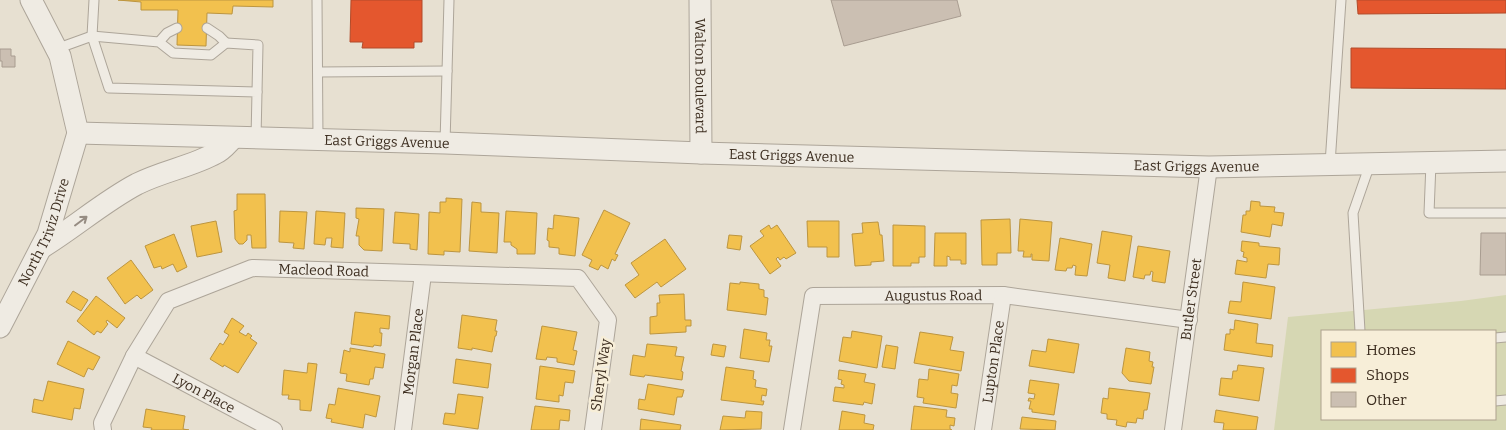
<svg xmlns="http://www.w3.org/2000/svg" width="1506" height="430" font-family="Bitter,serif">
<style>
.green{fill:#d6d7b3;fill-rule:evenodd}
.homes{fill:#f2c14e;stroke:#bc9540}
.shops{fill:#e4572e;stroke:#b24b2a}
.building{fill:#cbbfb2;stroke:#a89c90}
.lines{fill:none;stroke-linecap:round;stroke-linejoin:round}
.service-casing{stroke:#ada599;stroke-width:11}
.minor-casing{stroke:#ada599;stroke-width:18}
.tertiary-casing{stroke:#ada599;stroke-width:23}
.service{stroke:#efebe3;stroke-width:9}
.minor{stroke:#efebe3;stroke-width:16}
.tertiary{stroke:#efebe3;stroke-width:21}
.oneway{stroke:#968c82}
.labels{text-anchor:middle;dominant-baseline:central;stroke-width:5;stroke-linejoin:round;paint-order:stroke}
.street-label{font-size:14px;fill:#3d2e20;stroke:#f7eed8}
</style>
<rect width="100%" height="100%" fill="#e7e0d1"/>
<path class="green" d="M1506,295v135h-232l14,-113 173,-16zM1322,331h173v88h-173z"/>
<g class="homes">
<polygon points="118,0 273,0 273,7 233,6 232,14 207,13 206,46 177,45 178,10 141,10 141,2"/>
<polygon points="237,194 265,194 266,248 252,248 251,235 247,235 247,240 243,244 239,244 235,239 234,211 237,210"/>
<polygon points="446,198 462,199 460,252 444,251 444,255 428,254 429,212 440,213 440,202 446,202"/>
<polygon points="1251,201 1260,202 1260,206 1275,207 1274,212 1284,213 1282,226 1272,224 1270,237 1241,232 1243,215 1246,215 1246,211 1250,211"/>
<polygon points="472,202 481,203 481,212 499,213 497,253 469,251"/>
<polygon points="356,208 384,209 382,251 364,250 359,245 359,236 356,236 359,219 356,218"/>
<polygon points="604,210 630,223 615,254 618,255 615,261 612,259 608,269 601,265 598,270 589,266 592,260 582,255"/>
<polygon points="280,211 307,212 304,249 293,248 294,243 279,242"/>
<polygon points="316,211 345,213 343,248 331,247 332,238 326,238 325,245 314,244"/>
<polygon points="506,211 537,213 535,254 517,254 517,249 511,245 511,242 504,242"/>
<polygon points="395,212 419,214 417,250 410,249 410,244 393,243"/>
<polygon points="554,215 579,218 575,256 559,254 559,248 549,247 549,241 547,240 548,228 553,229"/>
<polygon points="1010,219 1011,253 997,253 997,265 982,265 981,220"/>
<polygon points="1020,219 1052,222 1049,261 1032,260 1032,254 1031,254 1031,257 1023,257 1024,251 1018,251"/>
<polygon points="216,221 222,252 197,257 191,226"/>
<polygon points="807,221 839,221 839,257 827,257 827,247 808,247"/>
<polygon points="878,222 880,235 882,235 884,261 871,262 871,265 855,266 852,234 863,233 862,223"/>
<polygon points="769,225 771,229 777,225 796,253 786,259 784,257 780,260 778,257 776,259 781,266 770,274 750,246 764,236 760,231"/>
<polygon points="893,225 925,226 925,257 919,257 919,263 911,263 911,266 893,266"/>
<polygon points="1102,231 1132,236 1125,281 1108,278 1110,265 1097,263"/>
<polygon points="935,233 966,233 966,264 961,264 961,260 950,260 950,257 947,256 947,266 934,266"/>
<polygon points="174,234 187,267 177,272 173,264 162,269 161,266 154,268 145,246"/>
<polygon points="729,235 742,236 740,250 727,248"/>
<polygon points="1060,238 1092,244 1087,276 1075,275 1076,266 1073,265 1072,268 1067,268 1066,271 1055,270"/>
<polygon points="665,239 686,269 661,287 657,282 635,298 625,285 639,275 631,263"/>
<polygon points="1242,241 1259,243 1259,246 1280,248 1279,265 1268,264 1266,278 1235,274 1237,260 1247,262 1247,258 1243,257 1244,252 1241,251"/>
<polygon points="1138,246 1170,251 1165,283 1152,281 1153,272 1151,271 1150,275 1145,275 1144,279 1133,277"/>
<polygon points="131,260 153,290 141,299 137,295 125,304 107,278"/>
<polygon points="740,282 759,284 759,289 764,290 764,297 768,298 766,315 727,310 730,283 740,284"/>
<polygon points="1243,282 1275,287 1271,319 1228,313 1230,301 1241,302"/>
<polygon points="73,291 88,300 81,311 66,302"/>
<polygon points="684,294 685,320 691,320 691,326 686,326 686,332 650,334 650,317 657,316 657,303 660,303 659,295"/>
<polygon points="96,296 125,318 117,328 107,320 106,322 108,324 101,333 97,331 94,335 77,321"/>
<polygon points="355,312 390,316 389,329 380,328 380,333 382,333 381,346 374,345 373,347 351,344"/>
<polygon points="462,315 497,320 495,331 497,331 496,336 495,336 492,352 472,348 472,350 458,348"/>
<polygon points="232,318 244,326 239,332 246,336 248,333 252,336 250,338 257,343 238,373 224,365 223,367 210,359 220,343 223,345 229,335 224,332"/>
<polygon points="1235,320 1258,324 1256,343 1273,345 1272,357 1224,350 1226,334 1230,334 1230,329 1234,330"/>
<polygon points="542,326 577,332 573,350 577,351 574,365 557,362 557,358 547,357 546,360 536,359"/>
<polygon points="744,329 767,333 766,340 770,340 769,346 772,346 769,362 740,358"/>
<polygon points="852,331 882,336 877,368 839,361 843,337 851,338"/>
<polygon points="920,332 953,337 950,350 964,352 961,371 914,363"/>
<polygon points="1048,339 1079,344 1074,373 1029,366 1032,350 1046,352"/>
<polygon points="68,341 100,357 93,370 88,368 84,377 57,364"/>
<polygon points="647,344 677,347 675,356 684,357 681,371 683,372 682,380 645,375 644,377 630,375 633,355 645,357"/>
<polygon points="713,344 726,346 724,357 711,355"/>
<polygon points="886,345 898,347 895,369 882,367"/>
<polygon points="350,348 385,354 383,368 375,367 373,379 370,379 369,385 346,381 347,374 340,373 344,350 350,352"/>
<polygon points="1126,348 1150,352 1149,361 1153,362 1152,367 1154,367 1151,384 1129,381 1122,373"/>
<polygon points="456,359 491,364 488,388 453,383"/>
<polygon points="308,363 317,364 311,411 300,410 300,400 288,399 289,395 282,395 284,370 307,373"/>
<polygon points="1238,365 1264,368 1259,401 1219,395 1221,378 1232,379 1233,371 1237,371"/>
<polygon points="540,366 575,371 573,383 565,382 563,396 559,395 559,402 536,399"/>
<polygon points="726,367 754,371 753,379 756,380 755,387 767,389 766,396 762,395 761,401 764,401 763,405 721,400"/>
<polygon points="929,369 959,374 957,386 952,385 951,393 958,394 956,408 923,403 924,398 917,397 919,379 928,380"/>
<polygon points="839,370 866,374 864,382 875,384 872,404 864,402 863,405 833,401 835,387 844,388 844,385 841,384 842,380 838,379"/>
<polygon points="1030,380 1059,384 1054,415 1032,412 1032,409 1029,409 1031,401 1028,401 1029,398 1034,399 1035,394 1028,393"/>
<polygon points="48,381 84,389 80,409 74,408 72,420 32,412 34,399 43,401"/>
<polygon points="648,384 684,390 682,397 677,397 674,415 638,409 639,399 645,400"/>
<polygon points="338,388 380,396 376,417 365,414 363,428 331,422 332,419 326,418 329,404 335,405"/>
<polygon points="1109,388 1150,393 1147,410 1144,410 1143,419 1137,418 1136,423 1127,422 1126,427 1116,425 1117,420 1107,419 1107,414 1101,413 1103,398 1108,399"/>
<polygon points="458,394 483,397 478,429 443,424 445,413 455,414"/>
<polygon points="535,406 570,410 569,421 560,420 559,430 531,430"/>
<polygon points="914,406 947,410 946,417 955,418 954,426 950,425 950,429 952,430 911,430"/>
<polygon points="146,409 185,416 183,429 189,430 151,430 152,428 143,427"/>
<polygon points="1216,410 1258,417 1256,430 1223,430 1224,423 1214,422"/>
<polygon points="746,411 762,412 761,429 720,430 723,416 745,418"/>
<polygon points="842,411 865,415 864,423 874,425 873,430 839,430"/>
<polygon points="1022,417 1056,421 1055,430 1020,429"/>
<polygon points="641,419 681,425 680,430 640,430"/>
</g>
<g class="shops">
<polygon points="351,0 422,0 422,42 414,42 414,48 362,48 363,42 350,42"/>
<polygon points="1357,0 1506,0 1506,13 1358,14"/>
<polygon points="1351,48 1506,49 1506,89 1351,88"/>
</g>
<g class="building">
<polygon points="831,0 957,0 961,16 844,46"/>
<polygon points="0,49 11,49 11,56 15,56 15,67 2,67 2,61 0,61"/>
<polygon points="1481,233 1506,233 1506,275 1480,275"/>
</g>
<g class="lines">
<defs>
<g id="service">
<polyline points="94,0 92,36 109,88 257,92 256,138"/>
<polyline points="317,0 318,139"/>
<polyline points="207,28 219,36 226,43"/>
<polyline points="159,42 167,33 177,28"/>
<polyline points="56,49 92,36 159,42 173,53 211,55 226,43 258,45 257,92"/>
<polyline points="318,72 447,71"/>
<polyline points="445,143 449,0"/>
<polyline points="1431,163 1429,213 1506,213"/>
<polyline points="1330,164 1341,0"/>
<polyline points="1360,331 1353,213 1370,164"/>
<polyline points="1495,338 1506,337"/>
<polyline points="1495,401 1506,400"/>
</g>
<g id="minor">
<path id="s1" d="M134,356l140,74"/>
<path id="s2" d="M103,430l-1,-7 32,-67 34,-55 84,-33 326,10 30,42 -15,110"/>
<path id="s3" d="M403,430l20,-156"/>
<path id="s4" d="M792,430l21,-134 190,-1 186,25"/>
<path id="s5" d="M983,430l20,-135"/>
<path id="s6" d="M1173,430l36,-263"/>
</g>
<g id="tertiary">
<polyline points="31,0 60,56 78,133"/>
<path id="s7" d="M700,0l1,153"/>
<path id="s8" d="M78,133l367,10 256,10 508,14 297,-6"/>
<path d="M41,248c33,-20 62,-46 96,-64 26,-13 56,-18 79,-31 7,-3 12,-10 17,-15"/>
<path id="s9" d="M0,327l48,-93 30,-101"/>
</g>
</defs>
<use href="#service" class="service-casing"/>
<use href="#minor" class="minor-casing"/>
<use href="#tertiary" class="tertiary-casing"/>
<use href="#service" class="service"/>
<use href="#minor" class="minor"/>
<use href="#tertiary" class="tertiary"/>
</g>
<defs><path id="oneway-shaft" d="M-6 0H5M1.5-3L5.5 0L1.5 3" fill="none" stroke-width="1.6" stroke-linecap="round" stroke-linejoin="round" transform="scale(1.25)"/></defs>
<use class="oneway" href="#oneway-shaft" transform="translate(81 221) rotate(-37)"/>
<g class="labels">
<g class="street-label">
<text stroke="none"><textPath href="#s7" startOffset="76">Walton Boulevard</textPath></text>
<text stroke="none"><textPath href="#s8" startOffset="309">East Griggs Avenue</textPath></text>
<text stroke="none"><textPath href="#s8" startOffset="714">East Griggs Avenue</textPath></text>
<text stroke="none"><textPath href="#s8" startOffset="1119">East Griggs Avenue</textPath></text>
<text stroke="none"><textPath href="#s9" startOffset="105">North Triviz Drive</textPath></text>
<text stroke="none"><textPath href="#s2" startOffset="308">Macleod Road</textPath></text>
<text stroke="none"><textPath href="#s4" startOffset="256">Augustus Road</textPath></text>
<text stroke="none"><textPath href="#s6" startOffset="132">Butler Street</textPath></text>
<text stroke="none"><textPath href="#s3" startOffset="79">Morgan Place</textPath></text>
<text stroke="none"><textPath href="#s5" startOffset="69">Lupton Place</textPath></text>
<text transform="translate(601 375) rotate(-82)">Sheryl Way</text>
<text stroke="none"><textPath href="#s1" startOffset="79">Lyon Place</textPath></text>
</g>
</g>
<rect x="1321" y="330" width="175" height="90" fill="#f7eed8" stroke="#ada18e"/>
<rect x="1331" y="342" width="25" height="15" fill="#f2c14e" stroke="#ada18e"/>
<text x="1366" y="355" font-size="15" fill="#3d2e20">Homes</text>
<rect x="1331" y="368" width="25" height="15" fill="#e4572e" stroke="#ada18e"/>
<text x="1366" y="380" font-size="15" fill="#3d2e20">Shops</text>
<rect x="1331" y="392" width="25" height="15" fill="#cbbfb2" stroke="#ada18e"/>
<text x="1366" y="405" font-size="15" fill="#3d2e20">Other</text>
</svg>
